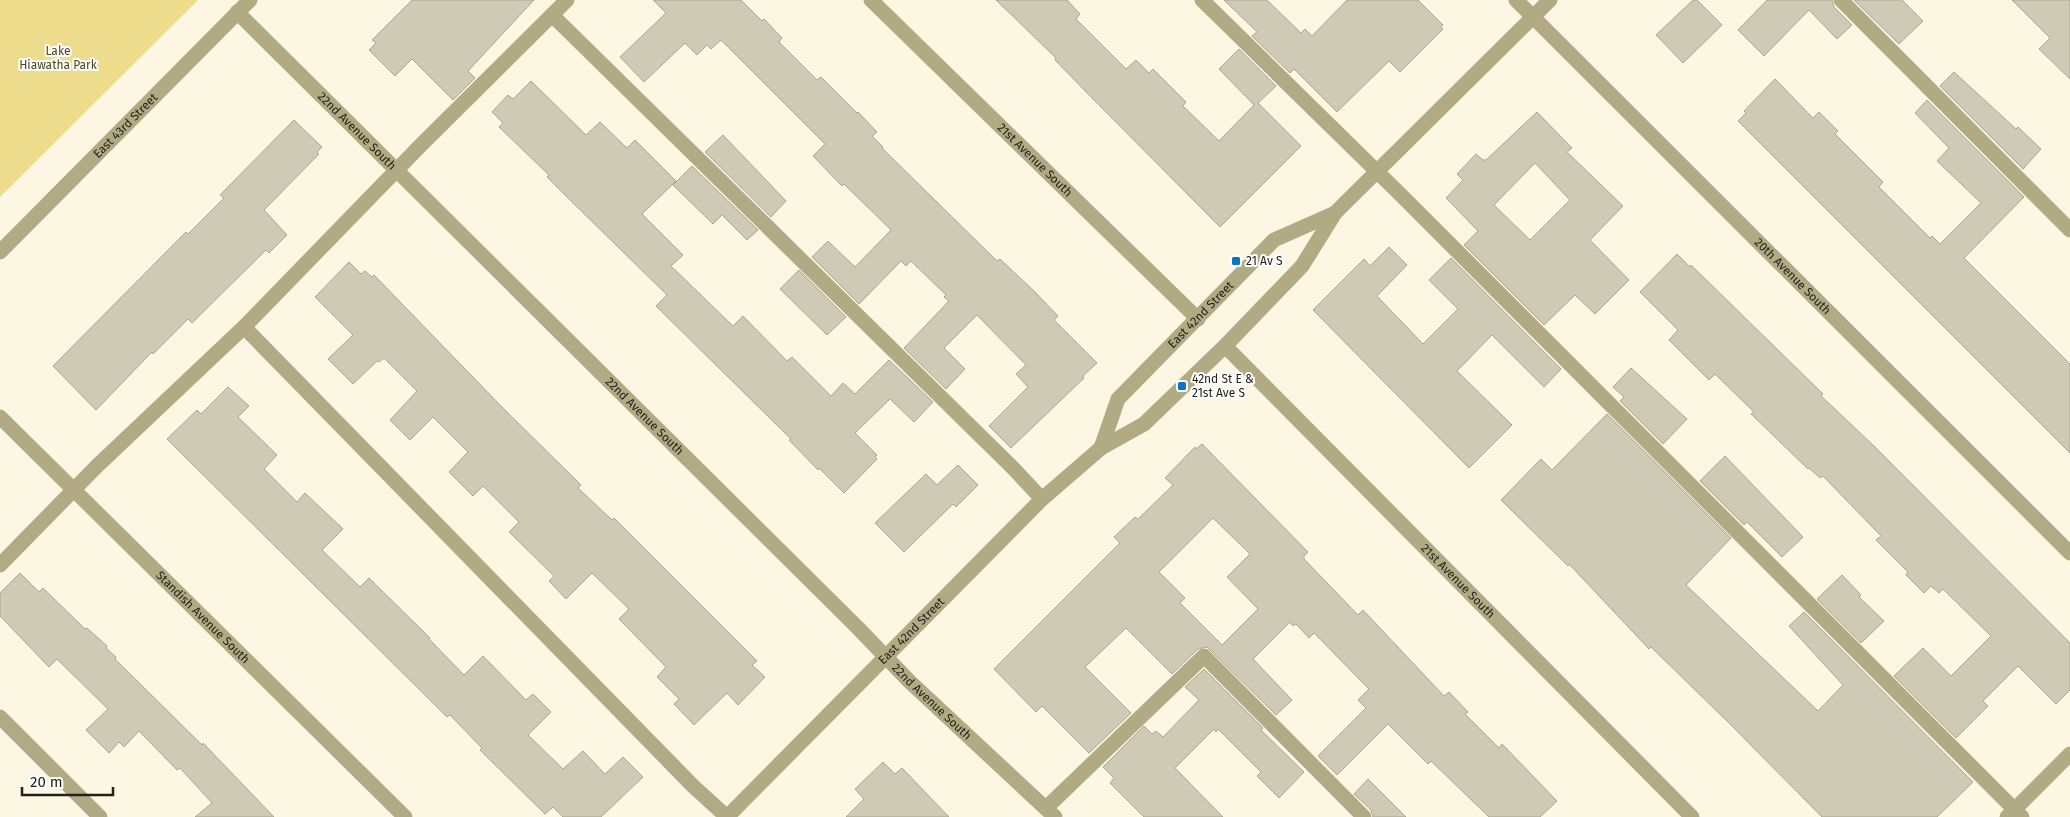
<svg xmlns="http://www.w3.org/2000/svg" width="2070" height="817" font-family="'Fira Sans',sans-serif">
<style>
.green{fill:#eddc8b}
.building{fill:#cecab6;stroke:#aaa692;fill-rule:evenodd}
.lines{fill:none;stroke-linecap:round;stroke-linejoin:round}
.minor{stroke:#b2aa83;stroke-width:15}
.poi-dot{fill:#0a76c1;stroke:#fff;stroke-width:2}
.labels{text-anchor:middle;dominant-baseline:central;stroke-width:4;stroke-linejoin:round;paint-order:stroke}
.park-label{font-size:12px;fill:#4f461d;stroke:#fff}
.street-label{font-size:12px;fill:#23221a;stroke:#fff}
.poi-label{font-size:12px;fill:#23221a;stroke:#fff;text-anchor:start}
</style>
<rect width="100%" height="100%" fill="#fbf7e3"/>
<polygon class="green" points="0,0 198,0 0,197"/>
<g class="building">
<polygon points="412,0 534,0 468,71 475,78 453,100 412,59 395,76 369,50 376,43 372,40"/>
<polygon points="653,0 741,0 762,21 764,19 782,38 779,42 817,80 821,77 857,113 858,112 877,132 872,136 883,147 882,148 997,261 1000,259 1034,291 1058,316 1054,320 1097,363 1083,376 1084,378 1011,448 989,426 1028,387 1016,374 1026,365 977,315 944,348 965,369 946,389 904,348 949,301 944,297 946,295 911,261 906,266 901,261 859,304 812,257 828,241 855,267 891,230 844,184 842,186 813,156 825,144 721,40 711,49 707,45 697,55 685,43 644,82 620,57 666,13"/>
<polygon points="996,0 1067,0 1080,14 1076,19 1126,69 1136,60 1149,73 1153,69 1186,102 1183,106 1219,141 1254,105 1219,69 1239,49 1276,86 1258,103 1301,146 1220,227 1095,101 1055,60 1056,58"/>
<polygon points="1224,0 1267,0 1301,33 1305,29 1312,36 1347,0 1418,0 1443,25 1441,27 1443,29 1400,72 1389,61 1337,112 1294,69 1290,73 1252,36 1257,32"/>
<polygon points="1693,0 1697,0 1722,25 1683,63 1656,35"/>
<polygon points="1767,0 1832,0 1834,7 1852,25 1837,39 1809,10 1764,56 1738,30"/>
<polygon points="1854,0 1902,0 1923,21 1899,44"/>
<polygon points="2012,0 2070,0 2070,79 2039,49 2050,38"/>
<polygon points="1954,72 2016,129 2018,127 2041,149 2023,169 1940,86"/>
<polygon points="1775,79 1813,118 1819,112 1838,131 1835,134 1883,182 1879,187 1930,238 1932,236 1940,244 1981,203 1937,161 1949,148 1915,113 1927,100 2024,197 1964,258 2070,364 2070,453 1738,121 1746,113 1744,111"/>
<polygon points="531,81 586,135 600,122 627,148 635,140 676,181 642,214 683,255 671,266 733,326 743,316 787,361 792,357 831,396 843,383 855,394 889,360 933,402 914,422 890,399 855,433 877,455 875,457 877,459 844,493 819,468 818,470 789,440 791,439 656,306 667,295 567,197 547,177 549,175 499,127 503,123 492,112 508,95 513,99"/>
<path d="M1537,112l35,36 -5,4 56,54 -33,34 39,40 -34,34 -20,-19 -31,30 -80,-80 14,-14 -32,-33 17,-18 -6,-6 19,-20 7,6h3zM1535,163l35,37 -40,40 -36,-35z"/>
<polygon points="294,120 322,147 317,152 319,154 264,210 287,235 269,253 266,250 192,323 188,319 153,354 152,352 96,410 53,366 186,232 188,234 224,198 220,195"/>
<polygon points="723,135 786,201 771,217 705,152"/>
<polygon points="692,166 758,230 747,240 722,215 713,224 673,185"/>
<polygon points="1389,247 1407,265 1377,296 1423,344 1458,309 1429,280 1451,258 1561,369 1544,387 1492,335 1457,371 1512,425 1469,468 1313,310 1364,259 1370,266"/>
<polygon points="1677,254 1690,267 1691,265 1823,394 1821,396 1874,446 2070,643 2070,690 2056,704 2018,666 1983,701 1988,706 1956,738 1894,676 1923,648 1951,676 1991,636 1943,589 1939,593 1931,586 1924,593 1906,575 1908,572 1876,540 1881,536 1823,476 1820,478 1809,468 1808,469 1751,414 1754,412 1715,374 1709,380 1669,340 1678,330 1640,292"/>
<polygon points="349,262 361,274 365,271 372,277 374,275 500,405 581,485 578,488 612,520 614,518 757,661 752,665 765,677 738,705 727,693 694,725 674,704 679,699 657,677 666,667 619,619 629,609 592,573 566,599 549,581 554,576 509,532 519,522 483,486 473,496 449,472 468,452 433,417 410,440 390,420 417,391 384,358 379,362 377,361 353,384 328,359 353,335 315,297"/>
<polygon points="799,270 846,317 827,335 780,289"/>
<polygon points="1631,368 1687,419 1663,444 1620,401 1624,397 1613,387"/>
<polygon points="228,387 249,406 238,417 277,455 264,469 297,502 305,493 343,529 322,550 360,587 369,578 430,638 429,639 464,675 483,656 526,700 533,694 551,712 528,735 563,769 583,751 605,774 623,757 643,777 601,817 563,817 553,807 545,814 480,750 482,748 450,715 447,717 167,439 197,410 201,414"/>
<polygon points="1607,414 1731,538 1686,585 1818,711 1843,685 1789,626 1804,612 1973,782 1937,817 1822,817 1729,723 1651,647 1649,649 1569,564 1568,566 1501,500 1541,459 1552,470"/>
<path d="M1202,444l106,108 -4,4v3l54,56 5,-5 81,86 5,-4 19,20 -3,2 34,34 3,-4 55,57 -17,16h-51l-58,-56 -3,3 -40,-40 -51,51 -19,-19 48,-48 -8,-8 11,-11 -55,-56 -5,5 -13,-14 -3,2 -3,-4 -37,37 39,41 -16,15 -69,-68 -9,2 -26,25 -46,-46 -41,39 46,46 -42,40 -47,-47 -6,6 -42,-43 126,-126 -6,-6 21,-20 3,2 35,-34 -8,-7 30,-31 1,2zM1213,518l37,36 -23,23 31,32 -36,36 -42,-42 5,-5 -26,-26z"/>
<polygon points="1725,456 1803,537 1782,557 1747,522 1744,525 1700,481"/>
<polygon points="958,465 978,485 956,507 953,504 904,552 875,523 926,474 937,485"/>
<polygon points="20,573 39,592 43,588 85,629 87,628 107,646 106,648 116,657 115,659 202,745 203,743 274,817 195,817 212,803 180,768 177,770 139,731 124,747 119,742 109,753 86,730 108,709 57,659 49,667 0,616 0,593"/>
<polygon points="1842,575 1861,595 1859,597 1884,621 1861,643 1817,599"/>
<polygon points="1204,669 1263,728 1261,730 1304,772 1279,798 1257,776 1261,772 1218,729 1216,732 1214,729 1175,768 1223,817 1144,817 1110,783 1114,778 1103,767 1144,726 1152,734 1156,731 1163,737 1199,700 1185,687"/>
<polygon points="883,762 895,774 902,768 949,817 846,817 864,799 855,789"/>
<polygon points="1368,779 1406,817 1373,817 1371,810 1354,794"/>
</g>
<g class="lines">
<g class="minor">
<path id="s1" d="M871,0l327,319"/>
<polyline points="1202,0 1403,197 2022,817"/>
<path id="s2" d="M1516,0l554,553"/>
<polyline points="1841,0 2070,230"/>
<path id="s3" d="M237,12l621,616 51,53 146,136"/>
<polyline points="552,15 1014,469 1042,499"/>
<path id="s4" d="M0,252l250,-252"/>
<polyline points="244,327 693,786 727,817"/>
<path id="s5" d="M1225,346l467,471"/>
<path id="s6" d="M0,417l405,400"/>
<path id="s7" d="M1101,448l17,-49 156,-159 61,-27"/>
<polyline points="0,565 97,466 244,327 419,147 567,0"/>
<polyline points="0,717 100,817"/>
<polyline points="1046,808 1204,656 1364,817"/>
<path id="s8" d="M727,817l315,-318 59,-51 43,-24 81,-78 77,-80 33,-53 215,-213"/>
<polyline points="2007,817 2070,754"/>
</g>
</g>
<g class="poi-dot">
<rect x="1231" y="256" width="10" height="10" rx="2.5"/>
<rect x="1177" y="381" width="10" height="10" rx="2.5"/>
</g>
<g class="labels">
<g class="park-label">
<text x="58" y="51">Lake<tspan x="58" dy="14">Hiawatha Park</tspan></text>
</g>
<g class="street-label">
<text stroke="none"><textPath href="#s4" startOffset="178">East 43rd Street</textPath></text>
<text stroke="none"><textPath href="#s3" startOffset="169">22nd Avenue South</textPath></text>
<text stroke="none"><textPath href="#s1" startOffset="229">21st Avenue South</textPath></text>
<text stroke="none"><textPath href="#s2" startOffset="391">20th Avenue South</textPath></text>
<text stroke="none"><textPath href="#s7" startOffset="170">East 42nd Street</textPath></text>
<text stroke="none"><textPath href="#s3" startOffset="574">22nd Avenue South</textPath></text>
<text stroke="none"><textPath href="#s5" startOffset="331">21st Avenue South</textPath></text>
<text stroke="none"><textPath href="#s6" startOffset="285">Standish Avenue South</textPath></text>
<text stroke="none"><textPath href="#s8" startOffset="262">East 42nd Street</textPath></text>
<text stroke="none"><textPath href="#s3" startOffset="979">22nd Avenue South</textPath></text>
</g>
<g class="poi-label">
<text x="1246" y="261">21 Av S</text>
<text x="1192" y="379">42nd St E &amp;<tspan x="1192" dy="14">21st Ave S</tspan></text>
</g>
</g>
<path d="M22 787v8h91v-8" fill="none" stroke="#23221a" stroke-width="2.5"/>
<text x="30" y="787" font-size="15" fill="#23221a" stroke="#ffffff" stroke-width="4" paint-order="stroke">20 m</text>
</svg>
